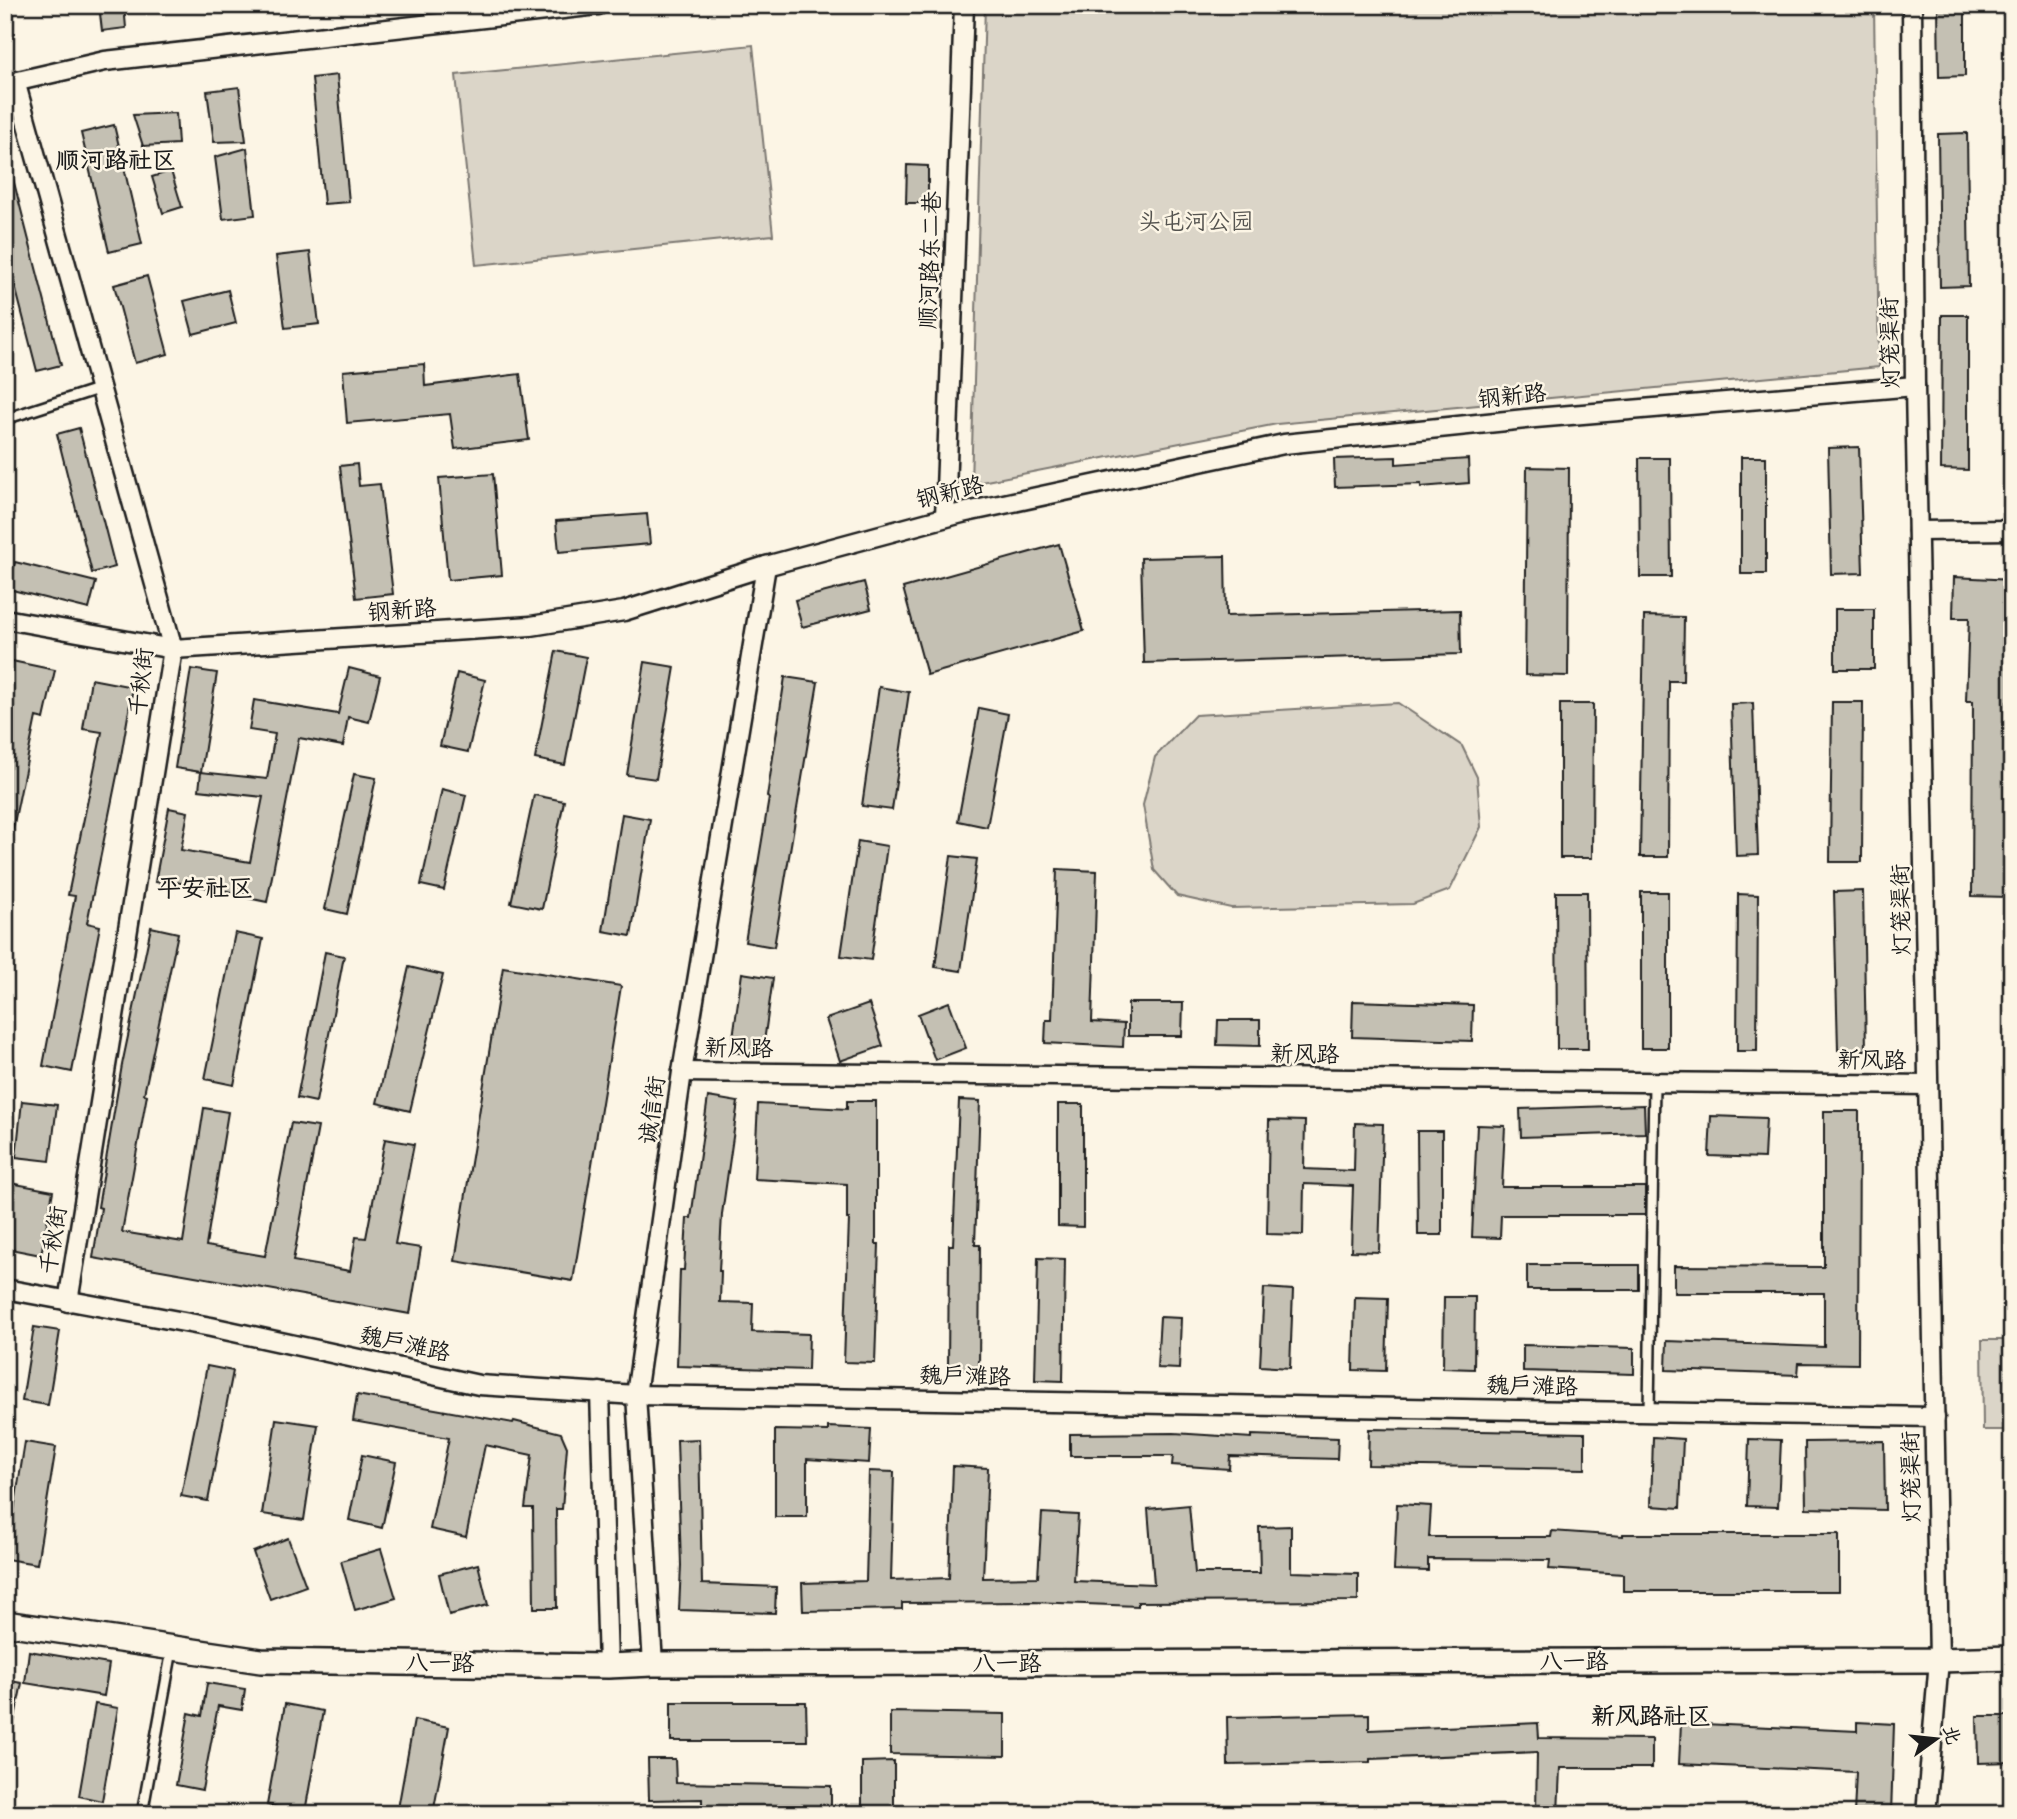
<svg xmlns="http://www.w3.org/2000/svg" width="2017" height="1819" font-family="Pangolin,'LXGW WenKai TC',sans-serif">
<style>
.green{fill:#dbd5c8;stroke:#7c7872;stroke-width:2}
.building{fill:#c4c0b3;stroke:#1c1c1c;stroke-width:2}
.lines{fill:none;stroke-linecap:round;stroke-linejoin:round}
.service-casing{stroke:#1c1c1c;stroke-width:14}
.minor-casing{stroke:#1c1c1c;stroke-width:23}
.tertiary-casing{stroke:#1c1c1c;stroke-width:28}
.service{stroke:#fcf5e5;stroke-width:9}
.minor{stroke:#fcf5e5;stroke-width:18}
.tertiary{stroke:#fcf5e5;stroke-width:23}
.labels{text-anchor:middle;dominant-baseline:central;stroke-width:5;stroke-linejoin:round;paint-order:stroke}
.park-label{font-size:23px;fill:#555450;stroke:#fcf5e5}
.street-label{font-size:23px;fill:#1c1c1c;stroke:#fcf5e5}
.neighbourhood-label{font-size:24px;font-weight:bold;fill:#1c1c1c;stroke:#fcf5e5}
</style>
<rect width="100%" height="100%" fill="#fcf5e5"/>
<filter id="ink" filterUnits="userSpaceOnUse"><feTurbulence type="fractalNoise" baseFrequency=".0143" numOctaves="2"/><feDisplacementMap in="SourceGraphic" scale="14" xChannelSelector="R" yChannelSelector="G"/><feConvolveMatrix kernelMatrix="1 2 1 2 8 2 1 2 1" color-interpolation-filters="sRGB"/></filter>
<g filter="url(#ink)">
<g class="green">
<polygon points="985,5 1874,5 1879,367 1277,424 971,484"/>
<polygon points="753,45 773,235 476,265 456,75"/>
<polygon points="1398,703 1462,746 1477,777 1481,827 1450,890 1413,904 1231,908 1177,896 1154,870 1143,805 1155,757 1195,715"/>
<polygon points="1982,1340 2012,1340 2012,1430 1983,1430"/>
</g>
<g class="building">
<polygon points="99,5 124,5 126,28 102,31"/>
<polygon points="1938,5 1965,5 1965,76 1939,77"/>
<polygon points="337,75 349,202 324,204 312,78"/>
<polygon points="239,87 246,141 214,142 207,91"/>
<polygon points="176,113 178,144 143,146 133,115"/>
<polygon points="114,125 142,244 109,252 81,133"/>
<polygon points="1967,133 1969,286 1940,287 1938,134"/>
<polygon points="247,148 255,215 223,219 215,157"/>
<polygon points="907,165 928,166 928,203 906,203"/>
<polygon points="5,167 10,167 61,365 37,371 5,247"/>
<polygon points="171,171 182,207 163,213 152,177"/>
<polygon points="310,252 319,324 285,328 276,256"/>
<polygon points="147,276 168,354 135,363 114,285"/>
<polygon points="228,290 236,323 193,334 184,301"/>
<polygon points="1942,315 1968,315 1968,470 1941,469"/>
<polygon points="424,364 425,386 520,374 529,440 455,449 450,414 347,423 343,371"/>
<polygon points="79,428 115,567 92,573 57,434"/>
<polygon points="1859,447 1863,573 1831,574 1828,448"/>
<polygon points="1396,457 1396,464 1468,459 1469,483 1421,487 1421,484 1335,487 1334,459"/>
<rect x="1741" y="457" width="25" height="117"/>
<polygon points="1639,458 1670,458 1671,577 1640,577"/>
<polygon points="357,464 359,486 380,484 393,594 356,598 340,466"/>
<polygon points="1527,467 1569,468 1568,676 1525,675"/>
<polygon points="493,474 502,575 448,580 439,478"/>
<polygon points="647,514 650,544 559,552 556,521"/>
<polygon points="1059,544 1084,631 927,675 903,588"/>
<polygon points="1225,556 1226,616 1460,610 1461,654 1144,663 1141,558"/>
<polygon points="15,562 96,582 89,609 8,589"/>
<polygon points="1954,577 2012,580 2012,702 2007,702 2006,897 1972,896 1973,701 1966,701 1969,618 1953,618"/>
<polygon points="864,582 871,609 802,627 795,600"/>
<rect x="1835" y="609" width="39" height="60"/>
<polygon points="1644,616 1684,617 1683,681 1669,681 1668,857 1640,857"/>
<polygon points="556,651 586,657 565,765 535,759"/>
<polygon points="12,661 55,670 44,719 36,717 12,833 5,832 5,693"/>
<polygon points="645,662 675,667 656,779 627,775"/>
<polygon points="349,668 380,676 369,722 348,717 343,746 299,738 267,902 243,897 244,894 175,882 175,885 155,882 169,808 188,812 181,850 250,862 263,797 199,790 201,772 267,779 275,734 249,730 254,700 338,714"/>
<polygon points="191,669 217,673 201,772 175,768"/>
<polygon points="457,673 485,680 468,752 440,746"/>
<polygon points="785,677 818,682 774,947 745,942 769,798 767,797"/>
<polygon points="91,679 133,687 121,756 87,923 100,926 72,1072 43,1066 75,896 68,895 102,732 83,729"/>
<polygon points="879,687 909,692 892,810 862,806"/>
<polygon points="1832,702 1863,702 1862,862 1830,862"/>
<polygon points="1753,703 1758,855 1736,856 1731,704"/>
<polygon points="1560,704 1593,704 1592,858 1560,858"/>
<polygon points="979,708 1008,714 987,827 958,821"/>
<polygon points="354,774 376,778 347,914 325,909"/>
<polygon points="442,789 466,795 444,890 421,885"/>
<polygon points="534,795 564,801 542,909 511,903"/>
<polygon points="622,814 650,819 631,936 603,931"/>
<polygon points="858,841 887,846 871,960 841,956"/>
<polygon points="951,856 977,859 961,971 935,967"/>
<polygon points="1057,869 1097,871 1092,1022 1124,1024 1123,1047 1045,1043 1046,1020 1052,1020"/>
<polygon points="1863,891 1866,1050 1838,1050 1834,892"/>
<polygon points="1556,892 1587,892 1588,1049 1557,1049"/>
<rect x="1641" y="892" width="27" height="156"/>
<polygon points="1738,894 1758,895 1757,1051 1737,1051"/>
<polygon points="151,927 178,933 144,1094 147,1095 122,1232 183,1242 204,1108 228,1112 206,1246 265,1256 291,1123 318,1127 293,1261 350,1271 356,1237 366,1238 385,1139 414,1144 395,1244 421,1248 410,1314 93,1258 101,1208 98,1207 122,1065"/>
<polygon points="235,933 263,939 234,1085 205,1079"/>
<polygon points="325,952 344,956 316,1102 297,1098"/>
<polygon points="409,967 443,975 410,1111 377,1103"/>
<polygon points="503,967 621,986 573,1281 455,1261"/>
<polygon points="742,973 773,978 762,1056 731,1052"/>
<polygon points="1353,1001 1473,1005 1472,1041 1352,1037"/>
<polygon points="949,1002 966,1048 935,1060 918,1014"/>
<polygon points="1128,1003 1183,1003 1182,1036 1128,1036"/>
<polygon points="869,1004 883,1046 840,1061 826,1019"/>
<polygon points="1218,1020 1260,1020 1260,1046 1217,1045"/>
<polygon points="708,1097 738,1102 722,1214 719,1271 721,1271 720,1302 753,1303 752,1332 809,1334 808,1370 677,1366 680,1270 684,1270 687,1218 691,1218"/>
<polygon points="959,1100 980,1101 975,1245 980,1245 979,1369 948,1368 949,1245 953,1245"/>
<polygon points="22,1101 57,1105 50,1161 16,1157"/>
<polygon points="847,1101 876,1101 876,1244 879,1244 875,1363 844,1362 849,1219 847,1219 847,1184 754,1179 758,1104 847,1109"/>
<polygon points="1058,1104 1083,1104 1083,1227 1058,1226"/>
<polygon points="1644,1105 1645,1133 1521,1137 1520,1109"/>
<polygon points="1824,1111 1859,1111 1858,1364 1799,1363 1798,1375 1666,1370 1667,1341 1824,1347 1824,1293 1674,1293 1674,1266 1824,1267"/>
<polygon points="1711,1116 1766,1118 1764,1158 1709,1156"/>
<polygon points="1269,1120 1305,1121 1304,1169 1354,1171 1355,1123 1383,1124 1379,1252 1351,1251 1353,1186 1304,1184 1303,1235 1267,1234"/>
<polygon points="1477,1125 1505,1126 1502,1187 1645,1187 1645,1215 1501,1215 1500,1238 1472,1237"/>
<polygon points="1417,1131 1442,1131 1442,1235 1418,1235"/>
<polygon points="5,1182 53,1191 41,1255 5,1248"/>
<polygon points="1038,1258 1065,1259 1063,1381 1035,1380"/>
<rect x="1527" y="1265" width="112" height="25"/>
<polygon points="1264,1288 1293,1290 1290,1368 1260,1366"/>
<polygon points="1355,1297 1388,1298 1386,1371 1353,1370"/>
<polygon points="1444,1297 1475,1297 1474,1369 1443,1368"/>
<polygon points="1160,1317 1181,1318 1179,1369 1157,1368"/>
<polygon points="34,1327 60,1331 48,1405 22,1401"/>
<polygon points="1523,1345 1634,1348 1634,1374 1523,1371"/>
<polygon points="207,1366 233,1371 208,1501 181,1496"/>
<polygon points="357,1395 513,1423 514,1421 561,1433 567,1447 562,1509 556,1509 557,1608 534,1608 533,1508 525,1508 532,1455 485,1445 466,1537 430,1529 449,1438 353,1421"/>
<polygon points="276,1419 318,1425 304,1520 262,1514"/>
<polygon points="828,1427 871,1429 869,1463 807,1459 807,1517 775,1517 775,1430 828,1431"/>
<polygon points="1369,1429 1585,1433 1585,1469 1368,1465"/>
<polygon points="1174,1433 1252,1438 1252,1435 1338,1438 1337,1459 1230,1456 1229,1469 1172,1465 1173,1456 1070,1456 1070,1434"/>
<polygon points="1653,1437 1683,1439 1680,1508 1651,1506"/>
<polygon points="699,1439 702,1584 776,1587 775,1613 679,1610 681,1565 677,1440"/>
<polygon points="1749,1439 1781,1440 1778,1507 1747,1506"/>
<polygon points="1884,1441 1885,1510 1806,1508 1805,1442"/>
<polygon points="25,1442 56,1447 37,1564 6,1559"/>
<polygon points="362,1455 396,1462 382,1528 349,1520"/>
<polygon points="953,1466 988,1468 983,1578 1038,1577 1042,1513 1078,1515 1074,1581 1154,1584 1148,1509 1189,1505 1195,1573 1260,1573 1259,1527 1291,1526 1291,1572 1358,1574 1358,1601 1138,1602 1138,1606 1032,1602 902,1603 902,1609 803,1611 802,1583 866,1581 869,1471 894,1472 891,1580 949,1578"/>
<polygon points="1397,1504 1431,1506 1429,1537 1551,1537 1552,1531 1623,1536 1623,1534 1839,1534 1839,1591 1623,1591 1623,1574 1549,1569 1550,1560 1428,1559 1428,1571 1394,1570"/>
<polygon points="288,1538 306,1586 270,1599 253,1552"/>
<polygon points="381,1549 396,1598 355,1610 341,1561"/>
<polygon points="478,1564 488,1605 449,1615 439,1574"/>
<polygon points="29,1651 109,1664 104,1696 25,1683"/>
<polygon points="5,1680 22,1683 12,1732 5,1732"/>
<polygon points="207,1683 245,1689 242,1710 218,1706 202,1790 176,1785 189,1713 202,1716"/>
<polygon points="671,1702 806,1702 807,1741 671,1741"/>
<polygon points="95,1704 118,1708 102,1801 79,1796"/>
<polygon points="285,1704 323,1711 305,1812 267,1805"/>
<polygon points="890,1712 1005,1714 1005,1756 890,1754"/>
<polygon points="1369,1714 1369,1730 1538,1723 1539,1738 1652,1739 1652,1768 1560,1768 1558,1814 1536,1814 1537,1752 1370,1759 1370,1762 1228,1765 1227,1717"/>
<polygon points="1977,1716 2012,1716 2012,1762 1978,1763"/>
<polygon points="414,1720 449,1727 433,1814 397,1814"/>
<polygon points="1857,1722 1894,1724 1891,1814 1854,1814 1856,1772 1679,1764 1681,1723 1857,1731"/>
<polygon points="648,1759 675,1759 676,1783 831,1786 831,1814 702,1814 702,1799 649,1800"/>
<polygon points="894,1761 894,1814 862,1814 862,1762"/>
</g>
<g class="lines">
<defs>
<g id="service">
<polyline points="5,419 101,388"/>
<polyline points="1649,1412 1654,1082"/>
<polyline points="142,1814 172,1650"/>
</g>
<g id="minor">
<polyline points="1912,5 1915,386 1939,1660 1926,1814"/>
<polyline points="15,81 173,649 68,1302"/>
<polyline points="5,84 105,61 598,5"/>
<polyline points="945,517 964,5"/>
<polyline points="1918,531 2012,530"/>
<polyline points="5,619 173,649 531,626 624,611 766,566 962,513 1284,444 1535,418 1915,386"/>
<polyline points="682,1072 1928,1085"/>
<polyline points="5,1289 211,1327 479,1385 636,1395 1935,1417"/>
<polyline points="600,1392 608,1666"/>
<polyline points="653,1664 636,1395 682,1072 766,566"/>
</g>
<polyline id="tertiary" points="5,1623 261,1661 608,1666 653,1664 1939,1660 2012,1658"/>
</defs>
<use href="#service" class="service-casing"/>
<use href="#minor" class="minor-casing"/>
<use href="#tertiary" class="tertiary-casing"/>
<use href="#service" class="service"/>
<use href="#minor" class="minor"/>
<use href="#tertiary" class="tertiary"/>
</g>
</g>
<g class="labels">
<g class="park-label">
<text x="1196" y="221">头屯河公园</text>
</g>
<g class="street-label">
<text transform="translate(930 260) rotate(-88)">顺河路东二巷</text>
<text transform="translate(1890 343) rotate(-91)">灯笼渠街</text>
<text transform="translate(1512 396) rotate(-6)">钢新路</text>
<text transform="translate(950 492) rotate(-14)">钢新路</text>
<text transform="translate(402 610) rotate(-4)">钢新路</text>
<text transform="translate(141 682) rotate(-84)">千秋街</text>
<text transform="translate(1901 910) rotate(-91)">灯笼渠街</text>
<text transform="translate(739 1048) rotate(1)">新风路</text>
<text transform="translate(1305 1054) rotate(1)">新风路</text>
<text transform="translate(1872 1060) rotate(1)">新风路</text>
<text transform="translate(652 1110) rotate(-82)">诚信街</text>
<text transform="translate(53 1240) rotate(-81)">千秋街</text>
<text transform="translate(405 1344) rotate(12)">魏户滩路</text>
<text transform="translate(965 1376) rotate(1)">魏户滩路</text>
<text transform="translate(1532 1386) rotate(1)">魏户滩路</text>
<text transform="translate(1911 1477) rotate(-91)">灯笼渠街</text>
<text x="1574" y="1661">八一路</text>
<text transform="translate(440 1663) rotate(1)">八一路</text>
<text x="1007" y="1663">八一路</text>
</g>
<g class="neighbourhood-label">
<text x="116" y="160">顺河路社区</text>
<text x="205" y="888">平安社区</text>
<text x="1651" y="1716">新风路社区</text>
</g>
</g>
<rect width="2017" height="1819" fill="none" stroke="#fcf5e5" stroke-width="28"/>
<rect x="14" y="14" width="1989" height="1791" fill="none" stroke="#1c1c1c" stroke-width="2.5" filter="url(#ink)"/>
<g transform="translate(1936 1739) rotate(75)" stroke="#fcf5e5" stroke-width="5" paint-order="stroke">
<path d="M0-5L12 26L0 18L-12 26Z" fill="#1c1c1c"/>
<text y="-10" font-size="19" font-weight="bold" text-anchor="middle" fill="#1c1c1c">北</text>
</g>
</svg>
